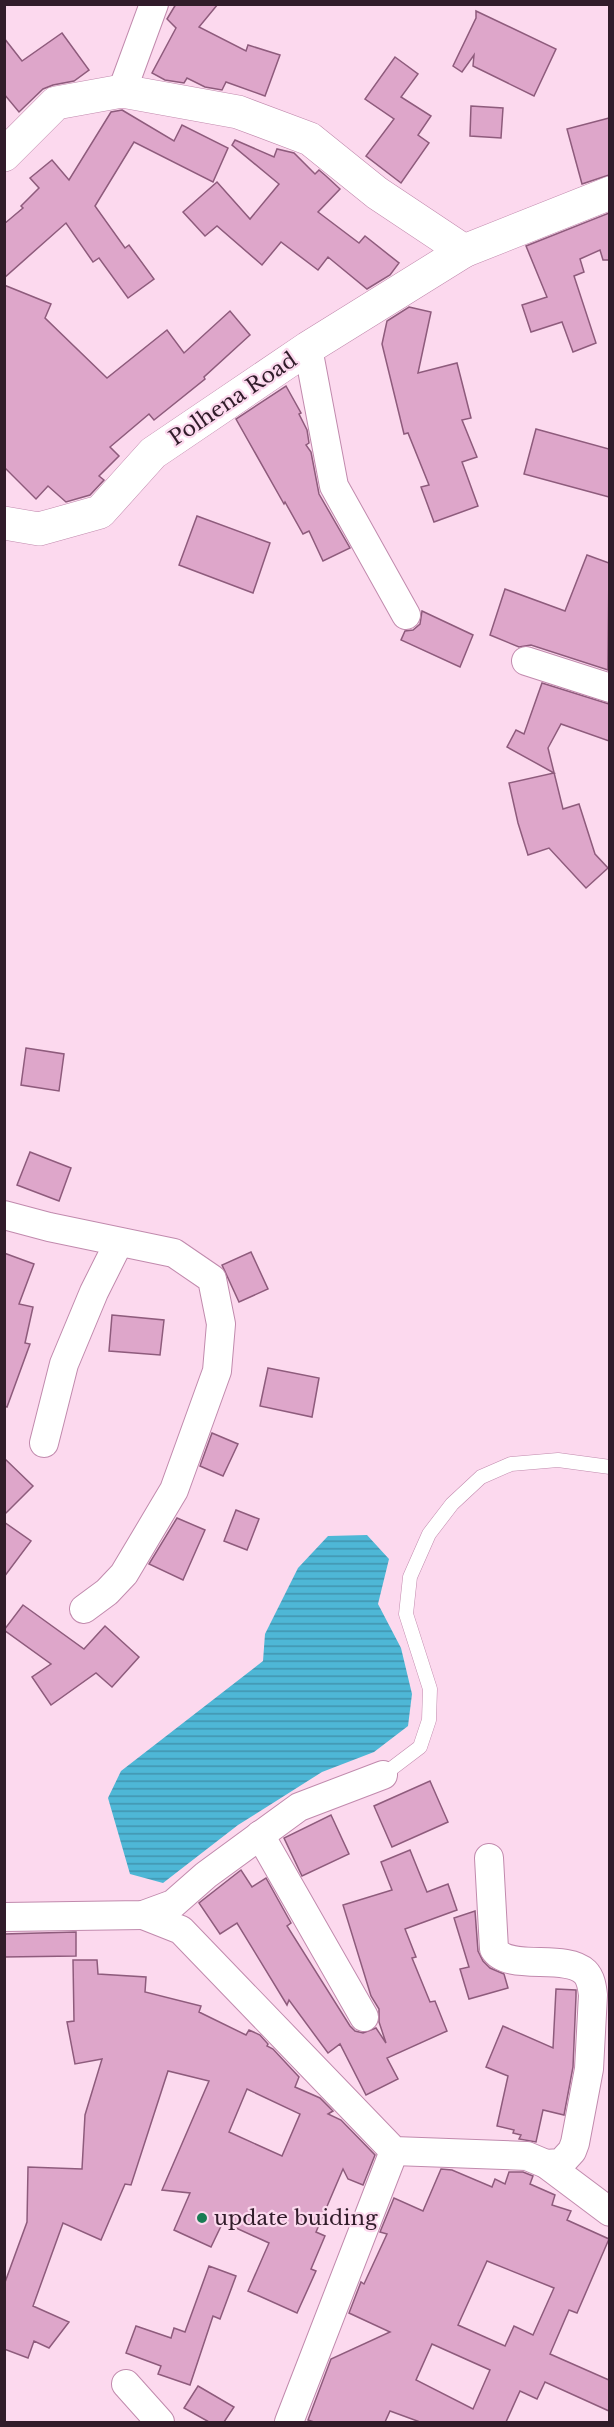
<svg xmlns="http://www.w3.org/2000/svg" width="614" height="2427" font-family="'Libre Baskerville',serif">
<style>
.water{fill:url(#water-rules)}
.building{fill:#dea6ca;stroke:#8e5b7c;stroke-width:1.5;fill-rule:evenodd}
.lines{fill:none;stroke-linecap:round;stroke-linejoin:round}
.lane-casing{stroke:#c18aad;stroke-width:15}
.street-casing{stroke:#c18aad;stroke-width:30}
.secondary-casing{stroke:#c18aad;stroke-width:34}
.lane{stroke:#fff;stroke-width:14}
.street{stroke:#fff;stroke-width:28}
.secondary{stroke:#fff;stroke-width:33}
.poi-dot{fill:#197c54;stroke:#fcd9ee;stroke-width:2}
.labels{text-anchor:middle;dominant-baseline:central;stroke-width:4.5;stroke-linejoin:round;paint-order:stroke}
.street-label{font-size:21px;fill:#311c2a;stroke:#fcd9ee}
.poi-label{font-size:21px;fill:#311c2a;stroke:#fcd9ee;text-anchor:start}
</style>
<defs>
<pattern id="water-rules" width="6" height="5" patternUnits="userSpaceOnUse" patternTransform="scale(1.5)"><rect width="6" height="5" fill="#4eb7d6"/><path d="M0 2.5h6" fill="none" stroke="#4194ae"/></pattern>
</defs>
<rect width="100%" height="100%" fill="#fcd9ee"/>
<polygon class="water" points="367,1535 389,1559 378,1604 401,1648 412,1694 408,1726 374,1752 322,1772 238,1825 163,1883 130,1874 108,1798 121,1771 263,1661 265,1634 298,1568 328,1536"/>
<g class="building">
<polygon points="176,4 218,4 199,27 246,51 248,45 280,55 265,96 226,82 222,90 205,87 187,78 184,83 165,80 152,73 176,28 167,19"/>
<polygon points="476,11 556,49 534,96 473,66 474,55 462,72 453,66 476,18"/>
<polygon points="62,33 89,70 74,81 53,85 43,89 19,112 4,94 4,38 22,61"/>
<polygon points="395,57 418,74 401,97 431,116 418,135 429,143 401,183 366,156 394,119 365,99"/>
<polygon points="471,106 503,108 501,138 470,136"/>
<polygon points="122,110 174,141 182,125 228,148 213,182 134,142 95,206 125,248 129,245 154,279 128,298 99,258 93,262 66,223 4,278 4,224 23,208 21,206 39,188 30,178 52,160 69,180 111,112"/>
<polygon points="609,118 609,175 582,184 567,129"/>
<polygon points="235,140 274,157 277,149 294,153 315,174 319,170 326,176 340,189 318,212 359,243 365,236 399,263 390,275 367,289 328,257 318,270 281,242 262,265 217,226 205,236 183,212 217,182 250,219 279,184 232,145"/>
<polygon points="609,213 609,260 603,260 600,250 580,259 584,272 574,276 596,343 573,352 562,322 531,332 522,305 547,297 526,246"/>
<polygon points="4,285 51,304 45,318 107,378 167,330 184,353 230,311 250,335 204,377 205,379 154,420 149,414 110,447 119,456 99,476 104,480 90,495 66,502 48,486 36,499 4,467"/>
<polygon points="409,307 431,312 418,373 457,363 471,418 462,420 477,457 462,462 478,506 434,522 421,487 429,485 408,433 404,434 382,344 387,321"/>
<polygon points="286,386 301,413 299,414 307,430 309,443 306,445 311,452 319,494 350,548 323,561 309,531 303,534 285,502 284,504 236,419"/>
<polygon points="536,429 609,449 609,497 524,474"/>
<polygon points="197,516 270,543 253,593 179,565"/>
<polygon points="587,555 609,563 608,670 531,645 519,647 490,635 505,589 565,611"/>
<polygon points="422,611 473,635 460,667 401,640 405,631 413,630 420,624"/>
<polygon points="542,683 609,704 609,741 561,724 548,748 563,809 579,804 595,854 608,868 586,888 549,848 528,855 518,823 509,783 554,773 507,747 516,730 524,734"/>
<polygon points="26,1048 64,1054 59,1091 21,1085"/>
<polygon points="30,1152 71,1168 59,1201 17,1185"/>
<polygon points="251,1252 268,1289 239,1302 222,1265"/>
<polygon points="4,1253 34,1264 19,1304 33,1307 25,1343 30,1344 7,1407 4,1406"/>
<polygon points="112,1315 164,1320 160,1355 109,1351"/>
<polygon points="268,1368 319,1378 312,1417 260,1406"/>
<polygon points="212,1433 238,1444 223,1476 200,1466"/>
<polygon points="4,1458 33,1486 4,1515"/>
<polygon points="236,1510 259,1519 247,1550 224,1541"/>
<polygon points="177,1518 205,1530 183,1580 149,1564"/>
<polygon points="4,1522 31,1541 4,1577"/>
<polygon points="23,1605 84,1649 105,1626 139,1657 112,1687 96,1673 51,1705 32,1677 51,1664 4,1630"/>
<polygon points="430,1781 448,1822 392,1847 374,1806"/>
<polygon points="331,1815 349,1854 302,1876 284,1838"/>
<polygon points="410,1850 427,1892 448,1884 457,1910 405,1929 416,1957 412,1958 430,2002 435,2001 447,2031 387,2058 398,2079 366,2095 340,2044 328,2053 289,2000 287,2005 237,1923 220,1934 199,1903 241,1870 252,1887 266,1878 291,1923 287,1926 350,2026 355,2031 363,2033 376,2028 386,2043 379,2022 379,2009 371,1996 343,1905 392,1890 381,1862"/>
<polygon points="475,1911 478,1951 483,1961 490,1968 504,1974 508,1988 469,1999 460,1969 469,1967 454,1918"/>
<polygon points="76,1932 76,1956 4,1957 4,1934"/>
<path d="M73,1960h24l1,14 48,3 -1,15 56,14 -2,6 47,23 3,-5 11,5 8,9 -1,2 6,3 26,28 -4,10 25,11 13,13 -5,3 13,6 34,35 -12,30 -15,-6 -5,-10 -27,63 9,4 -14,33 5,2 -19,42 -49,-22 21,-48 -46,-21 -12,25 -37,-17 16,-37 -28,-3 47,-109 -41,-10 -37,114 -6,-1 -24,56 -38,-17 -30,83 36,16 -20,26 -15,-7 -6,17 -24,-9v-64l23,-63 1,-55 54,2 3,-54 17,-56 -27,5 -8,-42 7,-1zM247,2089l53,25 -18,42 -53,-24z"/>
<polygon points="556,1989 576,1990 576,1996 573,2067 564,2115 543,2110 536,2142 519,2139 521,2135 513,2133 514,2130 497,2126 508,2076 486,2067 503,2026 553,2048"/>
<path d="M441,2169l11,1 40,17 3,-8 10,5 4,-12h14l10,4 -3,8 25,11 -3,10 19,6 -4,9 42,19 -32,74 -8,-3 -19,44 59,26v31l-64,-29 -8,17 -17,-8 -14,31h-86l-30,-11 -5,11h-71l-6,-2 23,-61 59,-27 -41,-19 12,-31 3,2 23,-50 -7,-2 14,-34 29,13zM487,2261l67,27 -21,47 -19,-9 -9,20 -47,-21zM432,2344l58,26 -17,39 -57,-29z"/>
<polygon points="209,2266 236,2276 220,2319 213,2316 190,2385 158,2374 161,2366 126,2353 136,2326 171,2338 174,2328 185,2332"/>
<polygon points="198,2386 234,2407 224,2422 209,2422 184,2408"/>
</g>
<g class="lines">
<defs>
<polyline id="lane" points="383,1775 420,1747 429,1720 430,1689 406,1614 410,1577 429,1534 452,1504 481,1477 511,1464 558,1460 610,1467"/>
<g id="street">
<polyline points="122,91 154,4"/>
<polyline points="308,348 334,486 406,615"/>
<polyline points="526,661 610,688"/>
<polyline points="4,1215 49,1227 174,1253 212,1279 221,1324 217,1371 174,1490 124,1574 107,1592 84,1609"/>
<polyline points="44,1443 64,1364 94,1292 119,1242"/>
<polyline points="260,1835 364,2017"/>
<path d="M489,1858l5,91c14,23 71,4 91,23 6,6 7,15 8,23l-4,74 -14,74 -3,8 -11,12 -15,1"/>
<polyline points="143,1915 181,1930 394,2151 527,2156 546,2164 610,2212"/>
<polyline points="4,1917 143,1915 173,1904 206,1875 299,1807 383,1775"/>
<polyline points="126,2384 160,2422"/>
<polyline points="289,2422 394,2151"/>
</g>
<g id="secondary">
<polyline points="4,155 56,103 122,91 238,112 310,139 377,193 464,251"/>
<polyline points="4,523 39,529 100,512 153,453 308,348 464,251 610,193"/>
</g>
</defs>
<use href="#lane" class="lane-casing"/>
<use href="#street" class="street-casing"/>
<use href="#secondary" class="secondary-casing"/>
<use href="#lane" class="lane"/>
<use href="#street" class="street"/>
<use href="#secondary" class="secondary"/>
</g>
<circle class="poi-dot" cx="202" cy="2218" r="6"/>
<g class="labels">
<g class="street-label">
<text transform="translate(233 399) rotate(-34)">Polhena Road</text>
</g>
<g class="poi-label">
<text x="214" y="2218">update buiding</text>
</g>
</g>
<rect width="614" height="2427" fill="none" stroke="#311c2a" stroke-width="12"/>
</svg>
